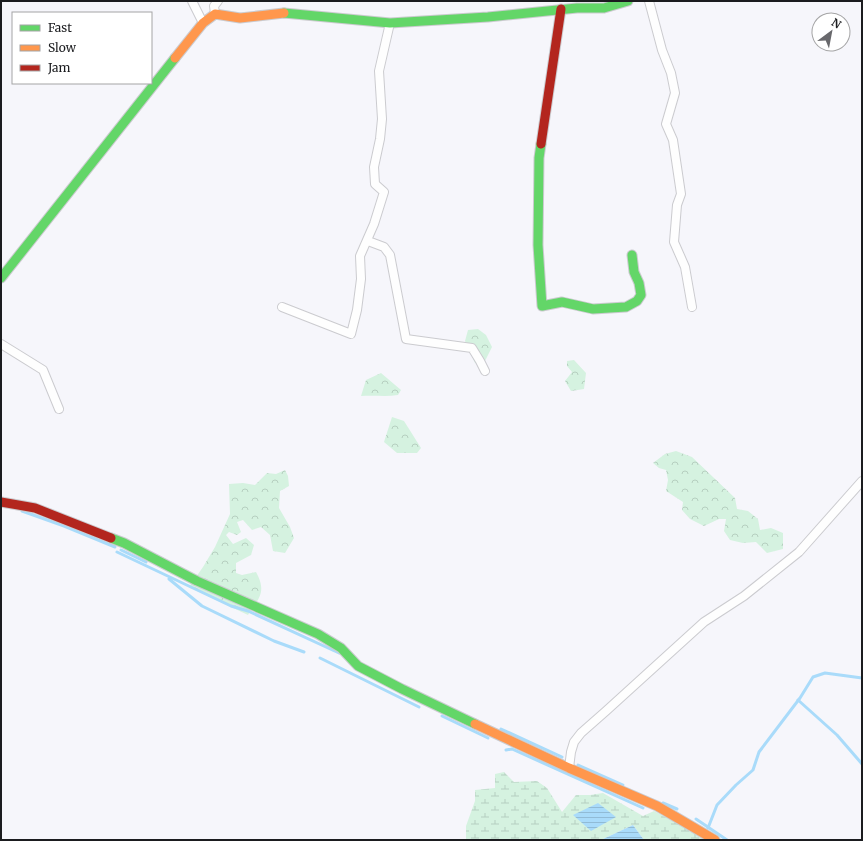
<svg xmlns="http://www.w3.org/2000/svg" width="863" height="841" font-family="Merriweather,serif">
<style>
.forest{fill:url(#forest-crowns)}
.wetland{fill:url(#wetland-marsh)}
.water{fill:url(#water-rules)}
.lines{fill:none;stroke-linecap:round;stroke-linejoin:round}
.stream{stroke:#a9dbfa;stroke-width:3}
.street-casing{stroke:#cbcbcf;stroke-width:10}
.fast-casing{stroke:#cbcbcf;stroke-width:11}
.slow-casing{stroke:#cbcbcf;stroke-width:11}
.jam-casing{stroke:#cbcbcf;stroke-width:11}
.street{stroke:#fefefe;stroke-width:8}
.fast{stroke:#63d668;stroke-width:9}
.slow{stroke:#ff974d;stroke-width:9}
.jam{stroke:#b3261e;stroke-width:9}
</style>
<defs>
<pattern id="forest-crowns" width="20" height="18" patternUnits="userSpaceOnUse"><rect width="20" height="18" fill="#d5f2e0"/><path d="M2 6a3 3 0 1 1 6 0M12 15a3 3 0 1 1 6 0" fill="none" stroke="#b6cfc0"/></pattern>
<pattern id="wetland-marsh" width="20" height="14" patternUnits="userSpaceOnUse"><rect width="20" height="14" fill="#d5f2e0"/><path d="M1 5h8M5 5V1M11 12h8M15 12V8" fill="none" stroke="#b6cfc0"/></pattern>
<pattern id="water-rules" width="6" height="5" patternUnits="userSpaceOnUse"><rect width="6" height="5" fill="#a9dbfa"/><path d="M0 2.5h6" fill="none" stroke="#91bbd6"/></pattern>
</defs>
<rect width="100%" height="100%" fill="#f6f6fb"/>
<g class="forest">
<polygon points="478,329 486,335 492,347 486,359 482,366 475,363 465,341 468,330"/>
<polygon points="574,360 586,373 584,389 571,391 565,381 572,372 567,366 567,361"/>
<path d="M381,373l20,17 -3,5c-12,2 -24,0 -37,1l5,-16z"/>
<polygon points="392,417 404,421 421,448 417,453 397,453 384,442"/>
<polygon points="676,451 692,457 735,498 737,509 748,511 758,519 760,530 771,528 783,533 783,549 767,553 756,542 743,543 730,540 724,531 726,519 719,519 704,526 690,519 682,510 683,502 666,491 668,480 666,470 659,468 653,463 665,454"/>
<path d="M285,470l3,6 1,10 -9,5 -1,17 11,19 4,11 -9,15 -12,-2 -3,-16 -9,-8 -9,3 -9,-10 -6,2 4,10 -4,3 -8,-3 -3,3 7,9 13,-6 8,7 -3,10 -15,8v10l6,2 14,-3c11,20 3,26 -8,43l-59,-28 14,-20 12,-20 15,-33 -1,-30 14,-1 12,2 12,-12 9,1z"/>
</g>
<polygon class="wetland" points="504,772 514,782 537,781 547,788 562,812 576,795 590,795 603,793 643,816 654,811 691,831 704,840 644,840 633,825 601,840 466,840 466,826 475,801 475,790 495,788 495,774"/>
<g class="water">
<polygon points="598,803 616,817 591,831 573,815"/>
<polygon points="633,825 644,840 601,840"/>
</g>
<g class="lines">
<g class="stream">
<polyline points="22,511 64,526 115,547"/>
<polyline points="121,550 146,562"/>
<polyline points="117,552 231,606 248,611 339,653"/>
<polyline points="169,579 202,606 274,641 304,652"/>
<polyline points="320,658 419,707"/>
<polyline points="798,700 837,735 862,764"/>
<polyline points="442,716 488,738"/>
<polyline points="501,729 562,757"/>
<polyline points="506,750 512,749 643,808"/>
<polyline points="578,765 623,785"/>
<polyline points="663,803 677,809"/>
<polyline points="696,819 727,840"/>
<polyline points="708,828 717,805 736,785 753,770 759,752 800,698 813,677 825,673 862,678"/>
</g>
<defs>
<g id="street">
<polyline points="192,1 203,23"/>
<polyline points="649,1 662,50 671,73 675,93 666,124 673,140 681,194 677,205 674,242 685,267 692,307"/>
<polyline points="215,14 214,6 218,1"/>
<polyline points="368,241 384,247 390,255 406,339 472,348 480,361 485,371"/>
<polyline points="282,307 351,334 357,310 361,279 360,256 374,224 384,192 375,184 374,167 380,139 382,119 379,71 390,23"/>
<polyline points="1,344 43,370 59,409"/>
<polyline points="569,768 571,752 574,742 581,733 606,711 704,622 744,596 799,552 862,481"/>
</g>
<g id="fast">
<polyline points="284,13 390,23 488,17 577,8 604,8 628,1"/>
<polyline points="541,144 539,158 538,245 542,306 562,302 593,309 626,307 637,301 641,295 639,283 634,272 632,255"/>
<polyline points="1,278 175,58"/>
<polyline points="111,538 124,543 197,581 318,634 341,648 358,666 402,689 475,724"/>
</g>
<g id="slow">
<polyline points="175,58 203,23 215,14 240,18 284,13"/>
<polyline points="475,724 569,768 657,806 715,840"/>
</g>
<g id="jam">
<polyline points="541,144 561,9"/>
<polyline points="1,502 35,508 111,538"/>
</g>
</defs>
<use href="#street" class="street-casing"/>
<use href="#fast" class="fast-casing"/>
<use href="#slow" class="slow-casing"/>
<use href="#jam" class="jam-casing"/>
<use href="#street" class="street"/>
<use href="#fast" class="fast"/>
<use href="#slow" class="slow"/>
<use href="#jam" class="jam"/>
</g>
<rect width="863" height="841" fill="none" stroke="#1b1c1f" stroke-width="4"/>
<rect x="12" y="12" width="140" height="72" fill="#ffffff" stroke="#a4a4a5"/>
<rect x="20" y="25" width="20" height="6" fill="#63d668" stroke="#a4a4a5"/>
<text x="48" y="32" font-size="12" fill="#1b1c1f">Fast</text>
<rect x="20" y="45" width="20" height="6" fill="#ff974d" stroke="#a4a4a5"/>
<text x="48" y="52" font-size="12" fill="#1b1c1f">Slow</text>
<rect x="20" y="65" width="20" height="6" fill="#b3261e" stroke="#a4a4a5"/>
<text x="48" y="72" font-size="12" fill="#1b1c1f">Jam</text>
<g transform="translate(831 32) rotate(32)"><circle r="19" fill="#ffffff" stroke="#a4a4a5"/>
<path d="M0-3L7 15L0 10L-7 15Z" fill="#68686c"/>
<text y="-6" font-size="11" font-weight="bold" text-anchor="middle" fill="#1b1c1f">N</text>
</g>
</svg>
